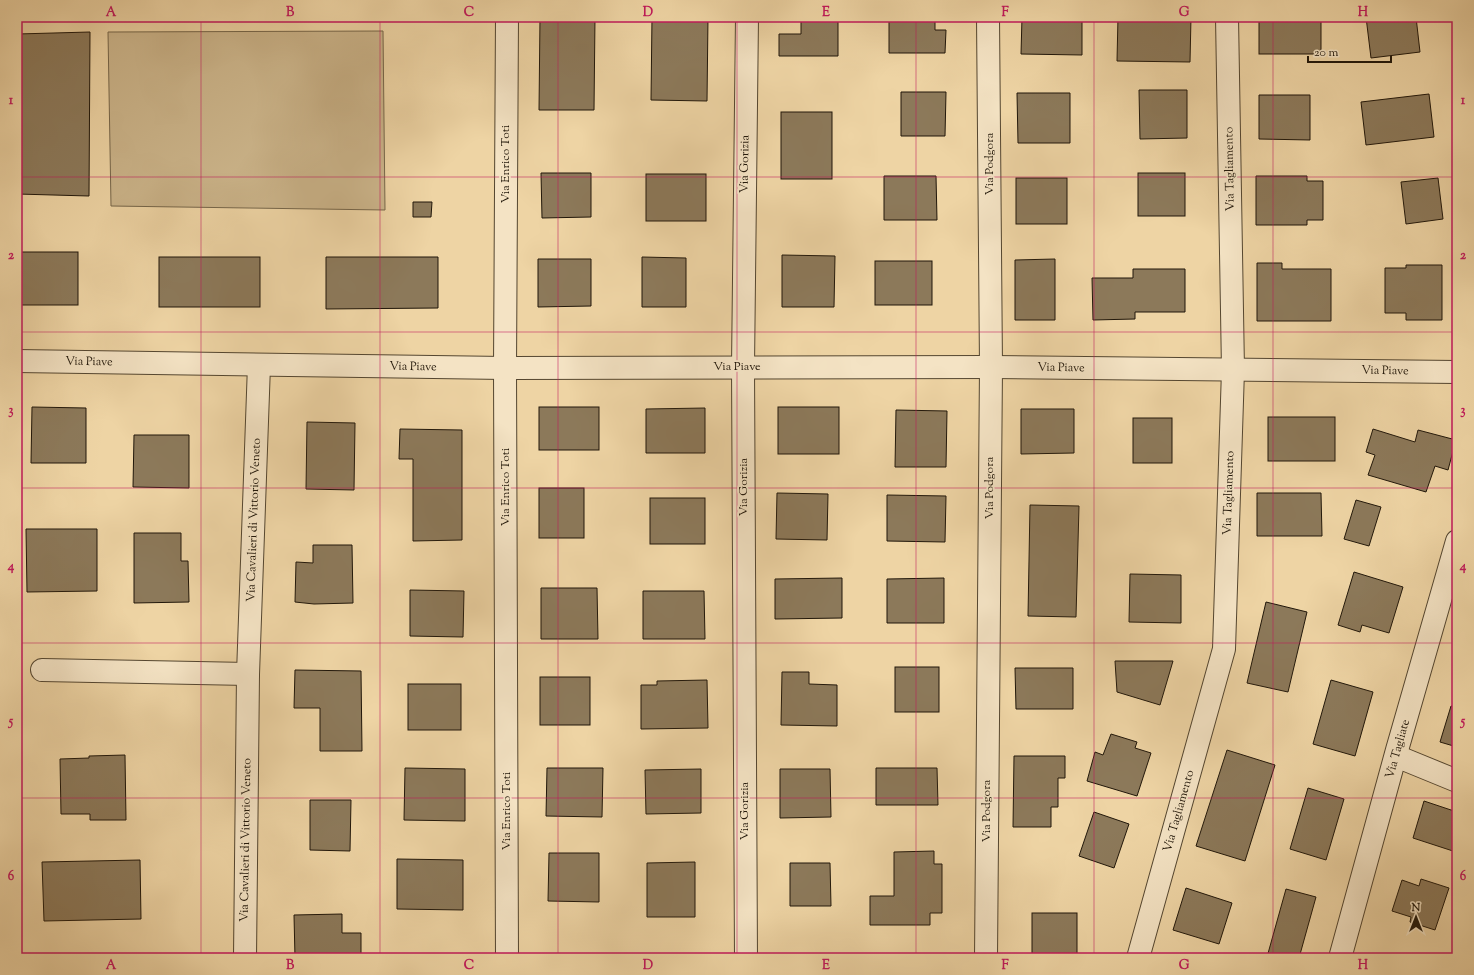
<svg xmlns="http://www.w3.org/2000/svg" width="1474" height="975" font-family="'Sorts Mill Goudy',serif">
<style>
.green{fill:#cbb48a;stroke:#76664a}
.building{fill:#8c795a;stroke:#21170a}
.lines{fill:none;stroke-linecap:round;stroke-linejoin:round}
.street-casing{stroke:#544630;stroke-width:24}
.street{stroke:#f4e3c4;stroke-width:22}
.grid{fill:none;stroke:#c2185b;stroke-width:1;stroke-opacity:0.55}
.labels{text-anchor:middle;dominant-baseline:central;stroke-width:3.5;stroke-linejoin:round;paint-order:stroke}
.street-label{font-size:12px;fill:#21170a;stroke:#f4e3c4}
.neatline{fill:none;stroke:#c2185b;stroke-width:1.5}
.grid-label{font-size:13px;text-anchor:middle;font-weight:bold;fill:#c2185b}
</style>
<rect width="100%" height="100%" fill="#eed4a4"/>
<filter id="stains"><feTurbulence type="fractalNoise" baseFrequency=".005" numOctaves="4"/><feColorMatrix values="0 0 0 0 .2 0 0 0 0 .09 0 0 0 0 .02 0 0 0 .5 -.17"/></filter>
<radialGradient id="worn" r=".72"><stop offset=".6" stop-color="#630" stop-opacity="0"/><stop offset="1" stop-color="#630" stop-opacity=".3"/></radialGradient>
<polygon class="green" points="383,31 385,210 111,206 108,32"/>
<g class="building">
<polygon points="540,17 595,17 594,110 539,110"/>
<polygon points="652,17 708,17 707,101 651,100"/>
<polygon points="801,17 838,17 838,56 779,56 779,34 801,34"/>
<polygon points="889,17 935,17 935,30 946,30 945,53 889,53"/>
<polygon points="1022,17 1082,17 1082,55 1021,54"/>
<polygon points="1118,17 1191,17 1190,62 1117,61"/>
<rect x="1259" y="17" width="62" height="37"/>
<polygon points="1366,17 1416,17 1420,52 1371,58"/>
<polygon points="90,32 89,196 17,194 17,34"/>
<polygon points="1139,90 1187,90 1187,138 1140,139"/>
<polygon points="901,92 946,92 945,136 901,136"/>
<polygon points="1017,93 1070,93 1070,143 1018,143"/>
<polygon points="1429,94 1434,137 1366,145 1361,102"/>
<polygon points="1259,95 1310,95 1310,140 1259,139"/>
<rect x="781" y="112" width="51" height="67"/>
<polygon points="541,173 591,173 591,217 542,218"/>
<rect x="1138" y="173" width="47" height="43"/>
<rect x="646" y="174" width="60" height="47"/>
<polygon points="884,176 936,176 937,220 884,220"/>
<polygon points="1256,176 1307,176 1307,181 1323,181 1323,220 1307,220 1307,225 1256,225"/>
<rect x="1016" y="178" width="51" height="46"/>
<polygon points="1438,178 1443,219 1406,224 1401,182"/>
<polygon points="413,202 432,202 431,217 413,217"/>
<rect x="17" y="252" width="61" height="53"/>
<polygon points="782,255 835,256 834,307 782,307"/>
<rect x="159" y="257" width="101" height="50"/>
<polygon points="326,257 438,257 438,308 326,309"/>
<polygon points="642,257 686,258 686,307 642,307"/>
<polygon points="538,259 591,259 591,306 538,307"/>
<polygon points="1055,259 1055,320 1015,320 1015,260"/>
<rect x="875" y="261" width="57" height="44"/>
<polygon points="1257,263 1282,263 1282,269 1331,269 1331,321 1257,321"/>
<polygon points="1406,265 1442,265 1442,320 1406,320 1406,313 1385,313 1385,268 1406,268"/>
<polygon points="1133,269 1185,269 1185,312 1135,312 1135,319 1093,320 1092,278 1133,278"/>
<polygon points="32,407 86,408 86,463 31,463"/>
<rect x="539" y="407" width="60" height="43"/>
<rect x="778" y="407" width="61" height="47"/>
<polygon points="705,408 705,453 646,453 646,409"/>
<polygon points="1021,409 1074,409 1074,453 1021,454"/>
<polygon points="896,410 947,411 946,467 895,467"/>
<rect x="1268" y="417" width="67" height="44"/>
<rect x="1133" y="418" width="39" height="45"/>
<polygon points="307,422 355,423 354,490 306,489"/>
<polygon points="400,429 462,430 462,540 413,541 413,459 399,459"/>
<polygon points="1373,429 1415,442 1418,430 1456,440 1448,470 1435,466 1426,492 1368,475 1375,455 1366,452"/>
<polygon points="134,435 189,435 189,488 133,487"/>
<rect x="539" y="488" width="45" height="50"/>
<polygon points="777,493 828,494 827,540 776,539"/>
<polygon points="1257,493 1321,493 1322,536 1257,536"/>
<polygon points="887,495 946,496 945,542 887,541"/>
<rect x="650" y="498" width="55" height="46"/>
<polygon points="1356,500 1381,507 1369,546 1344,539"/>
<polygon points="1030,505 1079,506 1076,617 1028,616"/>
<polygon points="26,529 97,529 97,591 27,592"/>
<polygon points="134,533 181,533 181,561 188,561 189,602 134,603"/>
<polygon points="313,545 352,545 353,603 314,604 295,602 296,562 313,563"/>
<polygon points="1354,572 1403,587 1389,633 1362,625 1360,632 1338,625"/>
<polygon points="1130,574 1181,575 1181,623 1129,622"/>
<polygon points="842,578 842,618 775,619 775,579"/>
<polygon points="944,578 944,623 887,623 887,579"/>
<polygon points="541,588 597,588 598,639 541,639"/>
<polygon points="410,590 464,591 463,637 410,636"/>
<polygon points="643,591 704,591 705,639 643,639"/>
<polygon points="1266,602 1307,612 1288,692 1247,683"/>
<polygon points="1115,661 1173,661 1160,705 1117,692"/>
<rect x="895" y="667" width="44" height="45"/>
<polygon points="1015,668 1073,668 1073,709 1016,709"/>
<polygon points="295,670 361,671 362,751 320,751 320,708 294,708"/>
<polygon points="782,672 809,672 809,684 837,685 837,726 781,725"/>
<rect x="540" y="677" width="50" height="48"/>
<polygon points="707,680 708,728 641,729 641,685 657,685 657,681"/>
<polygon points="1331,680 1373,692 1355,756 1313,744"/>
<rect x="408" y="684" width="53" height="46"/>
<polygon points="1451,706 1457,707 1457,747 1440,742"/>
<polygon points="1111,734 1137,742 1135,748 1151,753 1137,796 1087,781 1095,752 1103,755"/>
<polygon points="1227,750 1275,765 1245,861 1196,846"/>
<polygon points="125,755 126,820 90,820 90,814 61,814 60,759 89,758 89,756"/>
<polygon points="1014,756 1065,756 1065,778 1058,778 1058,807 1051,807 1051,827 1013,827"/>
<polygon points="405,768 465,769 465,821 404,820"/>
<polygon points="547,768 603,768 602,817 546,816"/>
<polygon points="876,768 937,768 938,805 876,805"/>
<polygon points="701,769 701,813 646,814 645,770"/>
<polygon points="780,769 830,769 831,817 780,818"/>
<polygon points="1308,788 1344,799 1326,860 1290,849"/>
<polygon points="310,800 351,800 350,851 310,850"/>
<polygon points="1424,801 1457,812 1456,852 1413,838"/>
<polygon points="1094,812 1129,824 1114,868 1079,856"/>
<polygon points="934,851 934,864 942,864 942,913 930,913 930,925 870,925 870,896 894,896 894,852"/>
<polygon points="549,853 599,853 599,902 548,901"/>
<polygon points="397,859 463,860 463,910 397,909"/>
<polygon points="140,860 141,919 44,921 42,862"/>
<polygon points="695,862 695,917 647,917 647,863"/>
<polygon points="790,863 830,863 831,906 790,906"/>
<polygon points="1421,879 1449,888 1435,930 1410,922 1411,917 1392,911 1402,880 1419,886"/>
<polygon points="1186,888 1232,903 1219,944 1173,930"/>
<polygon points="1286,889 1316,897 1299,958 1268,958 1267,957"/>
<rect x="1032" y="913" width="45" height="45"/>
<polygon points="342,914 342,933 361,933 361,958 295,958 294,915"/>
</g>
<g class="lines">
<defs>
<g id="street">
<polyline points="507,17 505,368 507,958"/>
<polyline points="17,361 505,368 991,367 1457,372"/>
<polyline points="42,670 248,674"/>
<polyline points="1396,756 1457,781"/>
<polyline points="245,958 248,674 259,365"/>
<polyline points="746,958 743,367 747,17"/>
<polyline points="986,958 991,367 988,17"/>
<polyline points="1138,958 1224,649 1233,370 1227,17"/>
<polyline points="1340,958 1397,750 1457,541"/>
</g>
</defs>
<use href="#street" class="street-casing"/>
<use href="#street" class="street"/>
</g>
<path class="grid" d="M201,17v941M380,17v941M558,17v941M737,17v941M916,17v941M1094,17v941M1273,17v941M17,177h1440M17,332h1440M17,488h1440M17,643h1440M17,798h1440"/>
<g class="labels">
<g class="street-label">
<text transform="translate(506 164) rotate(-90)">Via Enrico Toti</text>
<text transform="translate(745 164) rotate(-89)">Via Gorizia</text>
<text transform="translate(990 164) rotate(-90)">Via Podgora</text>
<text transform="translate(1230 169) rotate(-91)">Via Tagliamento</text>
<text transform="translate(89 362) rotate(1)">Via Piave</text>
<text transform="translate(413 367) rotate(1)">Via Piave</text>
<text x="737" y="367">Via Piave</text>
<text transform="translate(1061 368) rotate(1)">Via Piave</text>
<text transform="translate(1385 371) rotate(1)">Via Piave</text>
<text transform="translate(506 487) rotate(-90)">Via Enrico Toti</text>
<text transform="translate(744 487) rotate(-90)">Via Gorizia</text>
<text transform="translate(990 488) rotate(-90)">Via Podgora</text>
<text transform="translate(1229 493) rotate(-88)">Via Tagliamento</text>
<text transform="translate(254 520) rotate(-88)">Via Cavalieri di Vittorio Veneto</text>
<text transform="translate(1398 749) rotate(-74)">Via Tagliate</text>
<text transform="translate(507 811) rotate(-90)">Via Enrico Toti</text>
<text transform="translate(745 811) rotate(-90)">Via Gorizia</text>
<text transform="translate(987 811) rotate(-90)">Via Podgora</text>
<text transform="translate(1179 811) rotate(-74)">Via Tagliamento</text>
<text transform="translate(246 840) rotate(-89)">Via Cavalieri di Vittorio Veneto</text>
</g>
</g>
<rect width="1474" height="975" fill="none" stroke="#eed4a4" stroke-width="44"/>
<g transform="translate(1416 917)" stroke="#f4e3c4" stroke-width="3" paint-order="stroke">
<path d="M0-3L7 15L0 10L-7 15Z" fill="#21170a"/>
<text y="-6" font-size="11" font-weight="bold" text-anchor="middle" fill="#21170a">N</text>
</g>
<path d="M1308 56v6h83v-6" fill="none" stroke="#21170a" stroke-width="2"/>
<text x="1314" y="56" font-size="12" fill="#21170a" stroke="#f4e3c4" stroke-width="3" paint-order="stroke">20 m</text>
<rect x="22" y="22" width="1430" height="931" class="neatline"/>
<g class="grid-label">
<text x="111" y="16">A</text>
<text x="290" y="16">B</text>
<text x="469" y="16">C</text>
<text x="648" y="16">D</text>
<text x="826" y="16">E</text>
<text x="1005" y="16">F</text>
<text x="1184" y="16">G</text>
<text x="1363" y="16">H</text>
<text x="11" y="104">1</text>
<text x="1463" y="104">1</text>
<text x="11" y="259">2</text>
<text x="1463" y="259">2</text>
<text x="11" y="414">3</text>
<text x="1463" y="414">3</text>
<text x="11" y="570">4</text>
<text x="1463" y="570">4</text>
<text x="11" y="725">5</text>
<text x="1463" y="725">5</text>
<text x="11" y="880">6</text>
<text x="1463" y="880">6</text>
<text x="111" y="969">A</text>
<text x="290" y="969">B</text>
<text x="469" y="969">C</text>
<text x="648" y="969">D</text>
<text x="826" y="969">E</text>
<text x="1005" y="969">F</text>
<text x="1184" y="969">G</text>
<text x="1363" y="969">H</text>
</g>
<rect width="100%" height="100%" filter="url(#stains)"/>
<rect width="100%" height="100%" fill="url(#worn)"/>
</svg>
